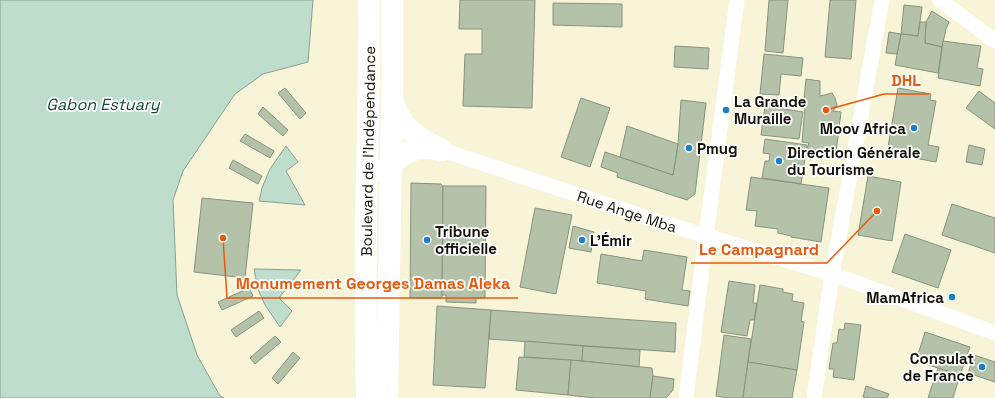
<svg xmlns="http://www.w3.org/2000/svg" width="995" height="398" font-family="'Space Grotesk',sans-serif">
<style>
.water{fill:#beddcc;stroke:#8aa091}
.building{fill:#b4c2aa;stroke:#87947d}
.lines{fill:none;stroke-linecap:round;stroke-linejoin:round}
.street{stroke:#fff;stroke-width:15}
.primary{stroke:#fff;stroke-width:22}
.poi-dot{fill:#1b7ec9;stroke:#fff;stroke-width:1.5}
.labels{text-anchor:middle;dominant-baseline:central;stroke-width:3.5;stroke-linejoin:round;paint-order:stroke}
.poi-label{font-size:15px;font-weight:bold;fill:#111007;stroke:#fff;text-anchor:start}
.street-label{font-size:15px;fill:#111007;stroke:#fff}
.water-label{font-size:16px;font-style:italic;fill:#114831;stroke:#fff}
.leader{fill:none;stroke:#e8590c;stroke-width:1.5}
.callout-dot{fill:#e8590c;stroke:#fff;stroke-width:1.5}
.callout-label{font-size:16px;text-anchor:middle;font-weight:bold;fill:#e8590c;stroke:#fff;stroke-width:3.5;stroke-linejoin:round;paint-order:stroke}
</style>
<rect width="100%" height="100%" fill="#f7f4d8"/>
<g class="water">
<polygon points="0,0 313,0 308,62 263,74 235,94 183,171 173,200 177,295 197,355 220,396 224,398 0,398"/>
<polygon points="286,146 298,162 286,171 305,205 259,201 262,188 270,169"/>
<polygon points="254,269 301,270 279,298 292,311 280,327 265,305 258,289"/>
</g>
<g class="building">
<polygon points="460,0 535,0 532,108 463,106 465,54 482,54 482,29 459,29"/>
<polygon points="769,0 788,0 783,53 765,51"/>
<polygon points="830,0 856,0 851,59 825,57"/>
<polygon points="553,3 622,4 622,27 553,25"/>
<polygon points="904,5 922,7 918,36 901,34"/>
<polygon points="932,11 949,22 946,29 942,47 925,43 926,22"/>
<polygon points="920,22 926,22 925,43 942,47 938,73 895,65 901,34 918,36"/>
<polygon points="889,32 901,34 897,54 886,53"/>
<polygon points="943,41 981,46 977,68 983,69 980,86 938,78"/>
<polygon points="675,46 709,48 708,69 674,67"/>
<polygon points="764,54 803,58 801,76 781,74 779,95 760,94"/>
<polygon points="806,79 820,81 820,96 832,93 835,98 837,105 833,111 841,112 836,153 807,149 809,143 802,142 805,108 795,106 797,98 804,99"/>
<polygon points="285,88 306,113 300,119 278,93"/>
<polygon points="898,88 931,94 930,100 936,101 928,145 939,147 936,162 887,153"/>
<polygon points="979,91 995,103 995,129 966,108"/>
<polygon points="581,98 610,108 590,167 561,157"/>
<polygon points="681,100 706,103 695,194 687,200 617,177 618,173 601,167 605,152 673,175 678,144"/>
<polygon points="765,106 803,112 799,139 761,135"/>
<polygon points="263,107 288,130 283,136 258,114"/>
<polygon points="627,126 678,144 673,175 620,157"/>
<polygon points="245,134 274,151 270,158 240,141"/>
<polygon points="765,139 807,145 801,184 762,178 765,161 769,161 770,154 763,153"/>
<polygon points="969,145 985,149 982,165 966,162"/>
<polygon points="233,160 262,176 258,184 229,168"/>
<polygon points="868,176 901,182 892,241 858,235"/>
<polygon points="751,177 829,188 821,242 791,237 791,236 778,233 778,229 755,226 757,211 746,210"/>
<polygon points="411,183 441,184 443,186 442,298 410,298"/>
<polygon points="443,186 486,186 485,298 476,298 476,303 446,302 446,295 442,295"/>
<polygon points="202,198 253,203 245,278 194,272"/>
<polygon points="952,204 995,218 995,253 942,235"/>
<polygon points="535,208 572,215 556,294 520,287"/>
<polygon points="573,226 594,232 591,252 569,248"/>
<polygon points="905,234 951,250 938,288 892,272"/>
<polygon points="644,250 687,257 682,290 690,291 688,306 645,299 646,291 597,283 601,254 642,261"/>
<polygon points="729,281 755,285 753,303 757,303 754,320 750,320 747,336 721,332"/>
<polygon points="760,285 783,289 783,292 793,294 792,301 804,303 801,321 804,322 797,370 748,362"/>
<polygon points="249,288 253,296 222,310 218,302"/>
<polygon points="437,306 491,310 485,388 433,385"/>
<polygon points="491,310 676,323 675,352 489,339"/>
<polygon points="259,311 264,318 236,337 231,330"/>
<polygon points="845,323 861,325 854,380 833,377 834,369 829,369 833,343 837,343 839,329 844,330"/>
<polygon points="925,332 970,347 960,375 916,361"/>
<polygon points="724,335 751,339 743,398 729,398 716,396"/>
<polygon points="275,336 281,342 255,364 250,358"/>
<polygon points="525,341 583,346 582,361 524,357"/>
<polygon points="583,346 640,350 639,367 582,361"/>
<polygon points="293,352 300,358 278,384 272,378"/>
<polygon points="974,355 995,362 995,382 968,373"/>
<polygon points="519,357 571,360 568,395 516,390"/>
<polygon points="571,360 652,368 653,376 650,398 595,398 568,395"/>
<polygon points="748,362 797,370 792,398 743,398"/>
<polygon points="938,368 960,375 953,398 928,398"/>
<polygon points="653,376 674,379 673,390 666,398 650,398"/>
<polygon points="866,386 889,394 887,398 866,398 863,397"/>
</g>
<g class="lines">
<g class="street">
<polyline points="940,0 995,41"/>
<path id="s1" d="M442,150l218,72 172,52 163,59"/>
<polyline points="686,398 706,235 737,0"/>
<polyline points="814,398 832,274 882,0"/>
</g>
<g class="primary">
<path d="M393,101c6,26 25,37 48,49"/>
<path d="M383,172c12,-12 25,-24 43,-24 5,0 11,1 16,2"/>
<path id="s2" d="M367,398c-1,-56 -2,-111 -1,-167 1,-77 4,-154 3,-231"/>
<polyline points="387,398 392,96 392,0"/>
</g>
</g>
<g class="poi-dot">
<circle cx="726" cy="110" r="4"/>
<circle cx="914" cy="128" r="4"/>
<circle cx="689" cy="148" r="4"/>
<circle cx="779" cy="161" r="4"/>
<circle cx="427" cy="240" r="4"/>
<circle cx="582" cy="240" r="4"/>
<circle cx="952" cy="297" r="4"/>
<circle cx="982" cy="367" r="4"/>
</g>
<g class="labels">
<g class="poi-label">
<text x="734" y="101">La Grande<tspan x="734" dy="17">Muraille</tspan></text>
<text x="906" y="128" text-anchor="end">Moov Africa</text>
<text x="697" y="148">Pmug</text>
<text x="787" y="152">Direction Générale<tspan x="787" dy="17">du Tourisme</tspan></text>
<text x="435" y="231">Tribune<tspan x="435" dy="17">officielle</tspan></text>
<text x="590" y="240">L'Émir</text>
<text x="944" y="297" text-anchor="end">MamAfrica</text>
<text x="974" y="358" text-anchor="end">Consulat<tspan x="974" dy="17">de France</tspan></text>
</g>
<g class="street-label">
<text stroke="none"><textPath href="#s2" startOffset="247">Boulevard de l'Indépendance</textPath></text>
<text stroke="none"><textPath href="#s1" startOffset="195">Rue Ange Mba</textPath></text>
</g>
<g class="water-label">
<text x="103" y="104">Gabon Estuary</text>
</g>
</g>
<path class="leader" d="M826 110L884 94H929M877 211L827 263H691M223 238L227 298H518"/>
<g class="callout-dot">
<circle cx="826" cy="110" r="4"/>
<circle cx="877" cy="211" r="4"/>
<circle cx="223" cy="238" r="4"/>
</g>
<g class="callout-label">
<text x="906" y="86">DHL</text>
<text x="759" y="255">Le Campagnard</text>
<text x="373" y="289">Monumement Georges Damas Aleka</text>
</g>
</svg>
